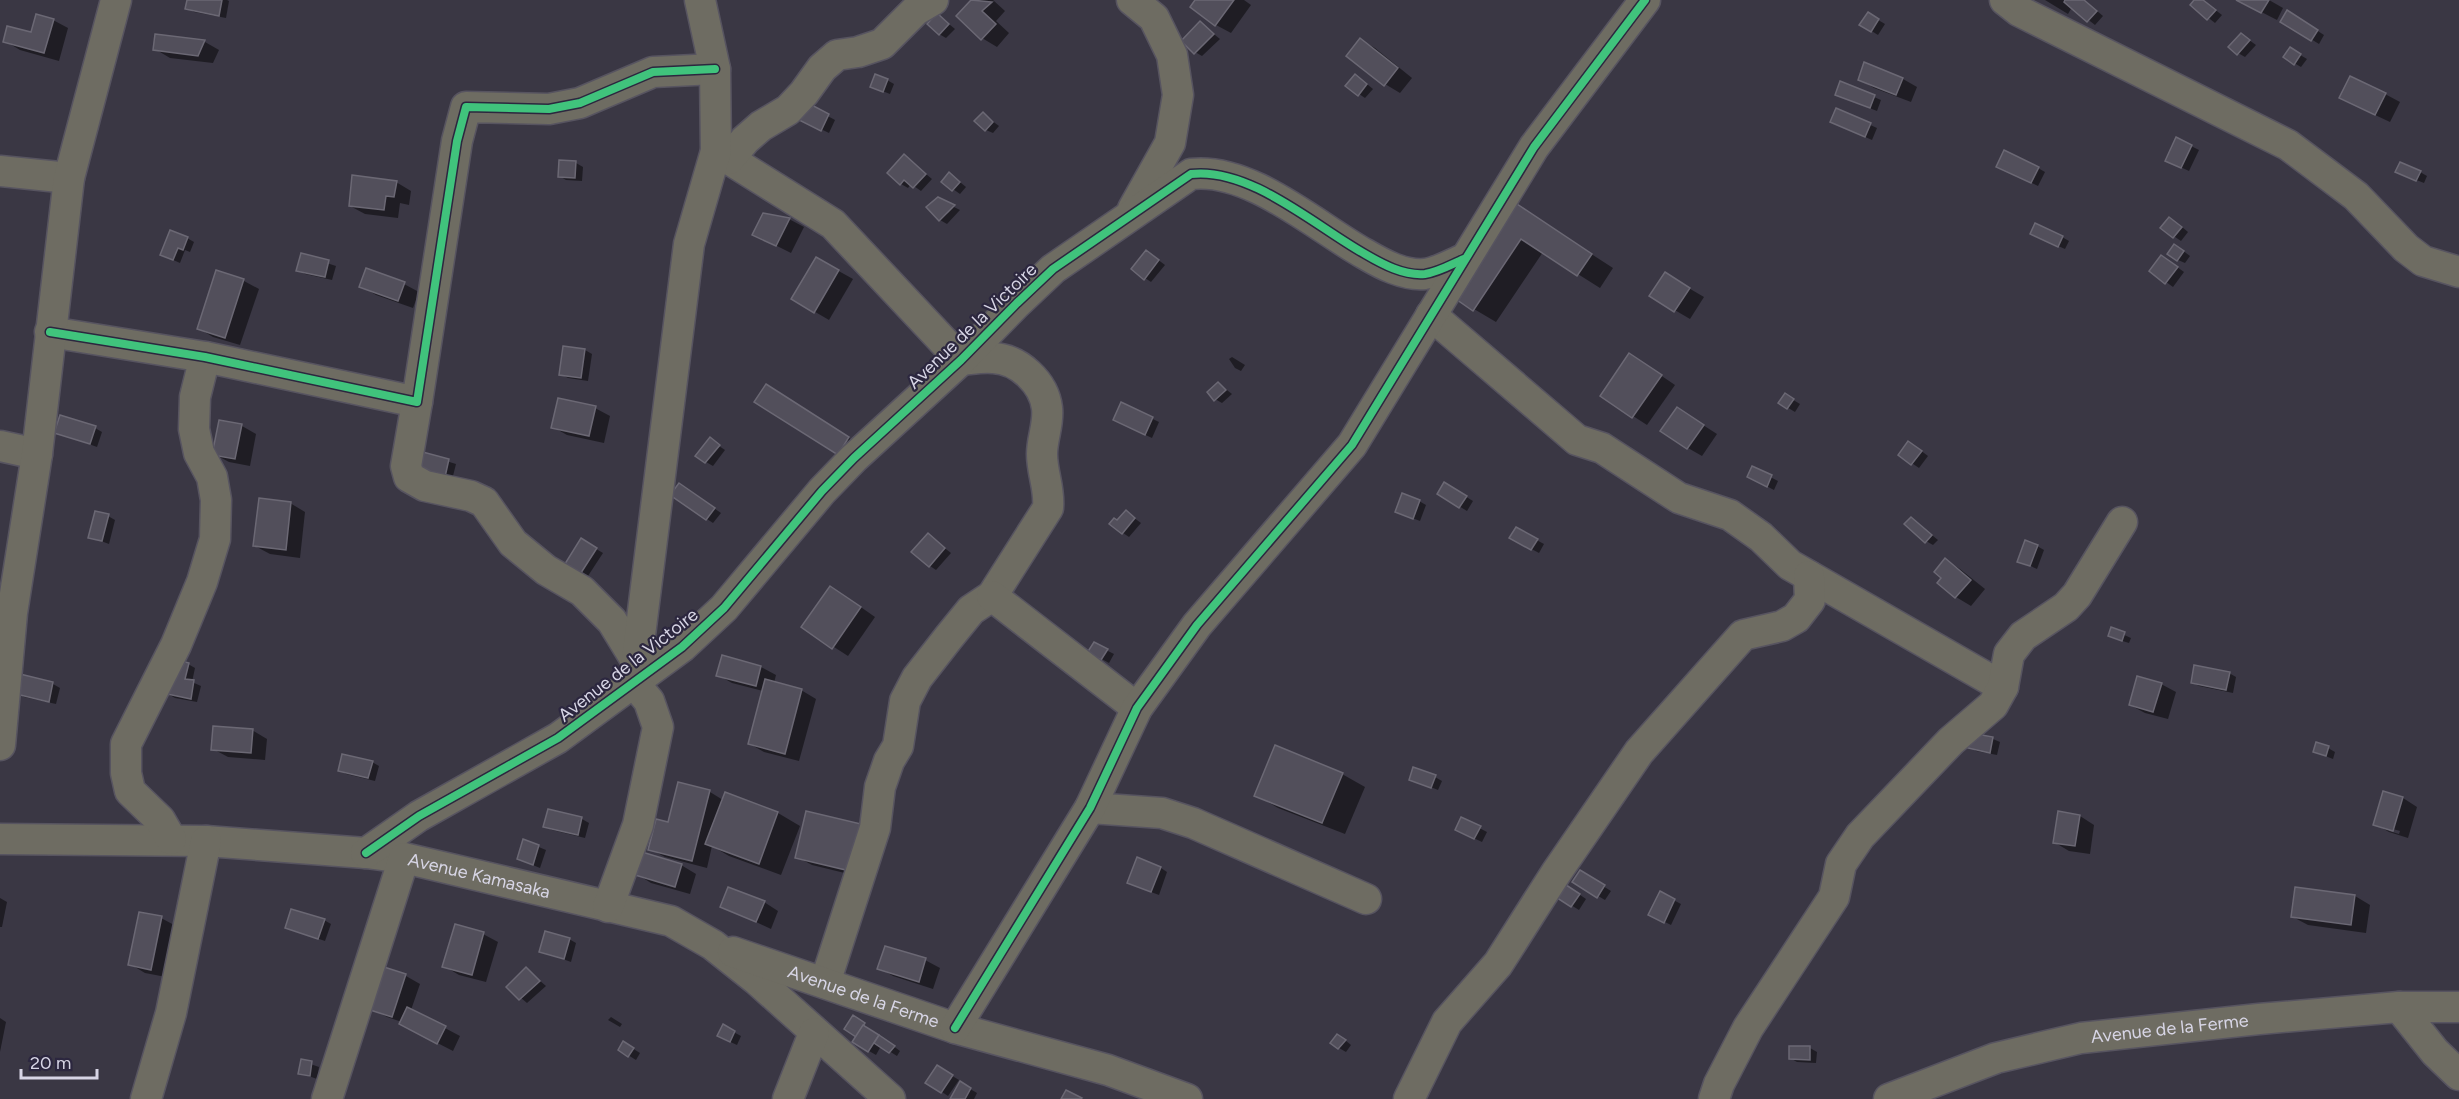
<svg xmlns="http://www.w3.org/2000/svg" width="2459" height="1099" font-family="Figtree,sans-serif">
<style>
.shadow{fill:#0007;fill-rule:evenodd}
.building{fill:#524f5b;stroke:#6b6874;stroke-width:1.5}
.lines{fill:none;stroke-linecap:round;stroke-linejoin:round}
.minor-casing{stroke:#575460;stroke-width:33}
.minor{stroke:#6e6c62;stroke-width:30}
.cycleway-casing{stroke:#2c273f;stroke-width:11}
.cycleway{stroke:#40c37c;stroke-width:8}
.labels{text-anchor:middle;dominant-baseline:central;stroke-width:4.5;stroke-linejoin:round;paint-order:stroke}
.street-label{font-size:18px;fill:#d7d5e5;stroke:#2c273f}
</style>
<rect width="100%" height="100%" fill="#3a3744"/>
<g class="shadow">
<polygon points="189,0 227,0 229,1 226,18 194,12 187,8"/>
<polygon points="973,0 993,0 1005,11 996,21 1009,33 997,47 982,38 958,16"/>
<polygon points="1197,0 1244,0 1251,5 1231,33 1216,25"/>
<polygon points="2045,0 2084,0 2103,16 2095,25 2072,7 2068,14"/>
<polygon points="2196,0 2205,2 2222,15 2215,23 2192,5"/>
<polygon points="2238,0 2269,0 2283,8 2277,20"/>
<polygon points="2288,12 2324,35 2319,44 2282,21"/>
<polygon points="1868,14 1885,24 1878,35 1862,25"/>
<polygon points="938,15 955,29 946,38 939,34"/>
<polygon points="53,20 68,28 59,61 20,50 5,41 32,34"/>
<polygon points="1200,23 1220,39 1202,56 1195,52"/>
<polygon points="157,35 205,42 219,50 213,63 170,58 155,49"/>
<polygon points="2242,35 2256,45 2245,57 2238,53"/>
<polygon points="1361,40 1375,48 1412,78 1400,93 1385,84"/>
<polygon points="2290,49 2307,59 2301,67 2294,63"/>
<polygon points="1865,64 1903,79 1917,87 1911,102 1874,88 1859,79"/>
<polygon points="887,80 894,84 890,94 872,87"/>
<polygon points="1362,80 1373,89 1365,98 1359,94"/>
<polygon points="1841,83 1881,100 1877,111 1844,98"/>
<polygon points="2385,94 2400,102 2390,122 2356,106"/>
<polygon points="804,103 835,120 829,133 804,121"/>
<polygon points="1837,110 1877,128 1872,140 1832,122"/>
<polygon points="983,114 999,126 993,133 986,130"/>
<polygon points="2177,139 2199,150 2189,171 2174,164"/>
<polygon points="904,156 932,179 921,191 911,184 908,188 901,184"/>
<polygon points="576,163 583,167 582,181 566,180 559,176"/>
<polygon points="2038,168 2045,172 2038,186 2005,170"/>
<polygon points="2420,172 2427,176 2424,183 2404,175"/>
<polygon points="950,174 966,187 960,194 943,182"/>
<polygon points="396,182 411,191 409,205 400,203 398,218 365,214 350,206"/>
<polygon points="938,199 960,210 947,224 940,220"/>
<polygon points="1517,206 1613,268 1600,288 1543,252 1496,322 1474,309"/>
<polygon points="789,219 804,227 791,253 769,242"/>
<polygon points="2176,222 2188,232 2181,241 2162,228"/>
<polygon points="2038,237 2062,237 2069,241 2065,249"/>
<polygon points="187,238 194,242 190,252 185,250 180,263 162,255"/>
<polygon points="2182,250 2190,256 2185,263 2178,260"/>
<polygon points="302,255 336,266 332,280 305,274 298,270"/>
<polygon points="1153,256 1165,265 1151,282 1145,278"/>
<polygon points="2162,256 2184,272 2173,287 2151,271"/>
<polygon points="817,259 853,279 829,320 793,299"/>
<polygon points="217,272 244,281 259,289 240,345 213,337 198,328"/>
<polygon points="1680,283 1704,297 1690,319 1651,296"/>
<polygon points="404,284 419,292 413,308 376,295 361,286"/>
<polygon points="565,347 585,350 592,354 588,381 568,378 561,374"/>
<polygon points="1232,357 1245,365 1241,371 1235,368 1229,359"/>
<polygon points="1644,364 1675,385 1647,425 1602,396"/>
<polygon points="1218,383 1232,394 1222,403 1215,399"/>
<polygon points="781,395 863,447 853,462"/>
<polygon points="1785,395 1800,404 1795,412 1780,403"/>
<polygon points="1122,404 1159,422 1152,438 1122,424"/>
<polygon points="595,408 610,416 604,443 567,435 553,427"/>
<polygon points="1678,409 1717,434 1702,456 1688,448"/>
<polygon points="242,426 256,434 250,466 229,462 214,454"/>
<polygon points="95,428 102,432 97,447 56,432"/>
<polygon points="716,444 725,450 713,466 706,462"/>
<polygon points="1916,447 1928,456 1919,468 1900,455"/>
<polygon points="420,453 456,464 452,480 423,473"/>
<polygon points="1753,468 1778,481 1774,490 1753,479"/>
<polygon points="1445,484 1473,501 1467,511 1439,494"/>
<polygon points="686,489 721,513 713,523 707,519"/>
<polygon points="1419,501 1426,505 1420,521 1397,512"/>
<polygon points="290,503 305,512 300,558 270,554 255,546"/>
<polygon points="1126,512 1141,523 1129,537 1123,533 1118,521"/>
<polygon points="108,516 115,520 109,544 90,537"/>
<polygon points="1912,519 1938,540 1933,545 1926,541"/>
<polygon points="1516,529 1544,544 1539,553 1511,538"/>
<polygon points="928,535 951,553 936,570 930,566"/>
<polygon points="581,540 603,553 586,579 565,566"/>
<polygon points="2037,546 2044,550 2037,569 2024,563"/>
<polygon points="1946,560 1960,569 1985,589 1971,606 1956,597 1939,583 1943,577"/>
<polygon points="845,596 875,617 848,656 803,627"/>
<polygon points="2111,629 2131,638 2129,643 2116,639"/>
<polygon points="1094,644 1114,654 1109,663 1089,652"/>
<polygon points="723,657 761,667 776,675 774,683 801,690 816,699 799,761 764,752 750,744 763,691 732,683 718,675"/>
<polygon points="188,664 195,668 192,682 201,686 197,702 175,698 168,694"/>
<polygon points="2229,673 2236,677 2233,693 2199,686 2192,682"/>
<polygon points="22,676 53,684 60,688 56,704 24,697 18,693"/>
<polygon points="2161,684 2176,692 2168,719 2145,713 2130,705"/>
<polygon points="252,730 267,739 265,760 228,757 213,749"/>
<polygon points="1993,739 2000,742 1997,755 1976,751 1970,747"/>
<polygon points="2328,748 2335,752 2333,759 2315,752"/>
<polygon points="372,762 379,766 375,781 346,774 339,770"/>
<polygon points="1342,774 1365,787 1345,834 1278,808 1256,795"/>
<polygon points="1435,777 1442,781 1438,790 1411,779"/>
<polygon points="679,784 710,792 723,800 726,794 778,813 800,826 781,875 729,856 712,846 707,868 665,857 650,849 669,824"/>
<path d="M2403,798l14,9 -9,31 -19,-6 -14,-8zM2389,828l11,3 -1,3 -10,-3z"/>
<polygon points="549,811 582,819 589,823 585,838 552,830 545,826"/>
<polygon points="2080,816 2094,825 2090,854 2069,851 2054,842"/>
<polygon points="1462,819 1487,832 1482,842 1463,833"/>
<polygon points="861,825 865,878 812,865 797,857"/>
<polygon points="524,841 546,850 540,868 518,859"/>
<polygon points="681,865 696,874 690,894 651,883 637,874"/>
<polygon points="1161,868 1167,872 1159,895 1135,886"/>
<polygon points="1580,872 1611,891 1605,900 1574,882"/>
<polygon points="1567,886 1586,899 1579,910 1553,894"/>
<polygon points="1660,893 1681,904 1671,925 1657,918"/>
<polygon points="2355,896 2370,905 2366,933 2308,925 2293,917"/>
<polygon points="0,898 7,902 2,927 0,927"/>
<polygon points="764,902 778,911 771,929 722,906"/>
<polygon points="161,918 176,926 166,977 145,973 130,964"/>
<polygon points="324,920 331,924 325,941 287,928"/>
<polygon points="483,934 498,942 486,982 459,975 444,966"/>
<polygon points="569,939 576,943 571,962 541,951"/>
<polygon points="925,960 940,968 933,989 893,976 879,968"/>
<polygon points="385,969 406,976 420,984 411,1010 460,1036 453,1051 416,1032 402,1022 387,1017 372,1009"/>
<polygon points="526,969 546,986 527,1003 508,987"/>
<polygon points="611,1017 622,1024 620,1027 608,1020"/>
<polygon points="854,1017 900,1051 897,1056 881,1046 876,1055 869,1051 858,1036"/>
<polygon points="0,1018 6,1022 0,1052"/>
<polygon points="724,1027 741,1036 737,1045 726,1040"/>
<polygon points="1345,1040 1351,1045 1346,1052 1339,1048"/>
<polygon points="624,1043 640,1053 636,1060 620,1050"/>
<polygon points="1810,1048 1817,1052 1816,1063 1797,1062 1790,1058"/>
<polygon points="302,1061 319,1067 317,1079 300,1073"/>
<polygon points="944,1071 959,1080 948,1096 942,1092"/>
<polygon points="960,1083 977,1093 974,1099 952,1099"/>
</g>
<g class="building">
<polygon points="187,0 222,0 219,16 185,9"/>
<polygon points="971,0 992,2 982,11 996,24 981,40 956,16"/>
<polygon points="1195,0 1234,0 1215,26 1190,7"/>
<polygon points="2065,0 2084,0 2097,11 2087,22 2064,2"/>
<polygon points="2194,0 2203,0 2216,10 2207,20 2190,5"/>
<polygon points="2236,0 2269,0 2261,13"/>
<polygon points="2287,10 2318,30 2311,41 2280,22"/>
<polygon points="1868,12 1879,19 1871,32 1859,25"/>
<polygon points="937,13 949,24 939,35 927,24"/>
<polygon points="36,14 54,19 44,53 3,42 7,26 31,32"/>
<polygon points="1200,21 1214,34 1194,54 1181,41"/>
<polygon points="2241,33 2250,40 2237,55 2228,47"/>
<polygon points="155,34 205,40 198,56 153,50"/>
<polygon points="1360,38 1398,68 1384,86 1346,56"/>
<polygon points="2290,47 2301,54 2294,65 2283,57"/>
<polygon points="1864,62 1903,78 1896,95 1858,80"/>
<polygon points="875,74 888,79 883,92 870,87"/>
<polygon points="1355,74 1367,84 1358,96 1345,86"/>
<polygon points="2350,76 2386,93 2375,115 2339,98"/>
<polygon points="1840,81 1875,95 1870,108 1835,95"/>
<polygon points="804,101 829,114 821,131 795,118"/>
<polygon points="1836,108 1871,123 1865,137 1830,122"/>
<polygon points="983,112 993,122 985,131 974,121"/>
<polygon points="2176,137 2192,145 2181,168 2165,161"/>
<polygon points="2004,150 2039,167 2031,183 1996,167"/>
<polygon points="904,154 926,174 913,188 904,180 900,185 887,173"/>
<polygon points="559,160 576,161 575,178 558,177"/>
<polygon points="2400,162 2421,171 2416,181 2395,172"/>
<polygon points="949,172 960,182 952,191 941,182"/>
<polygon points="352,175 397,181 394,197 386,196 384,210 349,206"/>
<polygon points="938,197 955,205 939,221 926,207"/>
<polygon points="1517,204 1592,254 1577,276 1521,239 1473,311 1453,297"/>
<polygon points="763,213 790,218 776,246 752,235"/>
<polygon points="2169,217 2182,227 2173,238 2160,228"/>
<polygon points="2035,223 2063,236 2058,247 2030,234"/>
<polygon points="170,230 188,237 183,250 178,248 173,260 160,255"/>
<polygon points="2174,244 2184,251 2177,261 2167,254"/>
<polygon points="1146,250 1159,260 1144,280 1131,269"/>
<polygon points="301,253 329,260 325,277 296,271"/>
<polygon points="2161,255 2178,267 2165,284 2149,271"/>
<polygon points="816,257 839,270 814,313 791,299"/>
<polygon points="366,268 405,282 398,301 359,287"/>
<polygon points="216,270 244,279 225,338 197,329"/>
<polygon points="1665,272 1690,288 1674,312 1649,296"/>
<polygon points="563,346 585,349 581,378 559,375"/>
<polygon points="1629,353 1662,375 1632,418 1600,396"/>
<polygon points="1218,382 1226,390 1214,401 1207,392"/>
<polygon points="766,384 849,437 838,455 754,402"/>
<polygon points="1785,393 1794,399 1787,409 1778,403"/>
<polygon points="558,398 596,406 589,436 551,428"/>
<polygon points="1121,402 1153,417 1145,435 1113,420"/>
<polygon points="1677,407 1704,425 1687,449 1660,431"/>
<polygon points="60,415 96,426 90,444 54,433"/>
<polygon points="219,420 242,424 235,459 212,455"/>
<polygon points="710,437 720,445 705,463 695,456"/>
<polygon points="1908,441 1922,451 1911,465 1898,455"/>
<polygon points="419,451 449,459 445,477 414,469"/>
<polygon points="1752,466 1772,475 1767,487 1747,477"/>
<polygon points="1444,482 1467,496 1459,508 1437,494"/>
<polygon points="679,483 715,508 706,520 670,495"/>
<polygon points="1402,493 1420,500 1413,519 1395,512"/>
<polygon points="259,498 291,502 286,550 253,546"/>
<polygon points="1126,510 1135,518 1122,534 1109,524 1114,518 1117,520"/>
<polygon points="95,511 109,514 102,541 88,538"/>
<polygon points="1911,517 1932,535 1925,543 1904,524"/>
<polygon points="1516,527 1538,539 1531,550 1509,538"/>
<polygon points="928,533 945,548 929,567 911,552"/>
<polygon points="581,538 597,548 579,576 563,567"/>
<polygon points="2025,540 2038,545 2030,566 2017,562"/>
<polygon points="1945,558 1971,580 1955,598 1937,583 1941,578 1934,572"/>
<polygon points="830,586 861,607 832,649 801,627"/>
<polygon points="2111,627 2125,632 2122,641 2108,636"/>
<polygon points="1094,642 1108,649 1101,660 1087,653"/>
<polygon points="722,655 761,666 756,686 716,676"/>
<polygon points="174,659 189,663 185,679 194,680 191,699 167,694"/>
<polygon points="2194,665 2230,672 2226,690 2191,683"/>
<polygon points="20,674 53,682 49,702 16,694"/>
<polygon points="2137,676 2162,683 2153,712 2129,705"/>
<polygon points="765,679 802,689 785,754 748,744"/>
<polygon points="213,726 253,729 251,753 211,750"/>
<polygon points="1971,733 1993,737 1990,753 1968,748"/>
<polygon points="2316,742 2329,746 2326,756 2313,752"/>
<polygon points="1275,745 1343,773 1322,823 1254,796"/>
<polygon points="342,754 373,761 368,778 338,771"/>
<polygon points="1413,767 1436,775 1431,788 1409,780"/>
<polygon points="678,782 710,790 692,861 648,850 656,819 668,822"/>
<polygon points="2383,791 2403,797 2393,831 2373,825"/>
<polygon points="725,792 778,812 759,864 705,844"/>
<polygon points="548,809 582,817 578,835 543,827"/>
<polygon points="806,811 861,824 850,871 795,858"/>
<polygon points="2058,811 2080,815 2075,846 2053,843"/>
<polygon points="1461,817 1481,826 1474,839 1455,830"/>
<polygon points="523,839 539,845 533,865 517,859"/>
<polygon points="642,852 682,864 675,887 635,875"/>
<polygon points="1137,857 1161,867 1151,892 1127,883"/>
<polygon points="1580,870 1605,885 1597,898 1572,882"/>
<polygon points="1560,881 1580,894 1571,907 1551,894"/>
<polygon points="728,887 765,901 756,922 720,907"/>
<polygon points="2295,887 2355,895 2351,925 2291,917"/>
<polygon points="1660,891 1675,899 1664,923 1648,915"/>
<polygon points="291,909 325,919 318,939 285,928"/>
<polygon points="139,912 162,916 151,970 128,965"/>
<polygon points="455,924 484,932 472,975 442,967"/>
<polygon points="545,931 570,938 564,959 539,952"/>
<polygon points="885,946 926,958 919,982 877,969"/>
<polygon points="384,967 406,974 392,1017 370,1010"/>
<polygon points="526,967 540,981 519,1000 506,987"/>
<polygon points="407,1007 446,1026 437,1044 399,1024"/>
<polygon points="853,1015 865,1023 856,1037 844,1029"/>
<polygon points="723,1024 735,1031 730,1042 717,1036"/>
<polygon points="863,1025 879,1035 868,1052 852,1042"/>
<polygon points="1337,1034 1346,1040 1338,1049 1330,1043"/>
<polygon points="879,1035 895,1046 889,1053 874,1043"/>
<polygon points="623,1041 634,1048 628,1057 618,1050"/>
<polygon points="1789,1046 1810,1046 1810,1060 1789,1059"/>
<polygon points="301,1059 312,1061 310,1076 298,1074"/>
<polygon points="937,1065 953,1075 941,1093 925,1083"/>
<polygon points="960,1081 971,1088 965,1099 950,1099"/>
<polygon points="1066,1090 1082,1098 1081,1099 1061,1099"/>
</g>
<g class="lines">
<defs>
<g id="minor">
<polyline points="1132,0 1154,18 1172,55 1178,95 1170,143 1133,209"/>
<polyline points="2005,0 2019,11 2288,145 2356,196 2406,248 2423,261 2459,272"/>
<path d="M716,151l117,73 128,136c11,-1 22,-3 32,-2 26,1 51,25 54,50 2,16 -5,30 -5,46 0,19 8,35 6,54l-56,88 -21,14 -22,27 -32,41 -12,23 -7,45 -9,15 -9,26 -5,41 -50,155"/>
<polyline points="729,159 745,140 761,126 788,110 804,93 822,68 837,55 858,52 882,44 916,10 933,0"/>
<polyline points="0,171 69,178"/>
<polyline points="1431,315 1577,440 1602,448 1679,498 1730,515 1761,537 1790,565 2003,687"/>
<polyline points="50,332 205,357 417,402 457,141 466,107 549,109 580,103 653,72 715,69"/>
<polyline points="417,402 406,466 409,477 425,486 471,496 484,502 513,543 546,570 582,591 612,621 637,662"/>
<polyline points="0,446 37,454"/>
<polyline points="992,596 1137,708"/>
<polyline points="0,745 12,613 37,454 69,178 116,0"/>
<polyline points="1090,808 1162,813 1193,823 1366,899"/>
<path id="s1" d="M0,839l206,2 160,12 38,5 267,63 42,24 44,35 133,119"/>
<polyline points="171,839 160,820 130,791 126,773 126,744 176,645 202,582 215,539 216,500 212,477 199,453 194,429 195,397 205,357"/>
<path d="M366,853l53,-37 139,-78 124,-91 42,-39 98,-117 32,-33 107,-98 56,-57 36,-34 138,-95c59,-7 124,52 174,80 17,10 39,22 60,20 14,-2 27,-10 39,-15"/>
<polyline points="608,907 638,825 658,727 649,701 634,683 689,244 716,151 715,69 700,0"/>
<path id="s2" d="M733,952l222,76 153,42 79,29"/>
<polyline points="2399,1007 2435,1052 2459,1075"/>
<polyline points="955,1028 1090,808 1137,708 1197,625 1352,445 1534,147 1645,0"/>
<polyline points="146,1099 171,1013 206,841"/>
<polyline points="327,1099 404,858"/>
<polyline points="788,1099 814,1033"/>
<polyline points="1409,1099 1447,1022 1498,964 1556,873 1639,752 1743,635 1782,626 1796,618 1810,600 1809,576"/>
<polyline points="1714,1099 1719,1084 1748,1028 1834,897 1841,864 1860,836 1951,741 1993,705 2003,687 2009,654 2023,636 2066,607 2077,595 2122,522"/>
<path id="s3" d="M1889,1099l107,-41 85,-20 178,-19 140,-12h60"/>
</g>
</defs>
<use href="#minor" class="minor-casing"/>
<use href="#minor" class="minor"/>
<defs>
<g id="cycleway">
<polyline points="50,332 205,357 417,402 457,141 466,107 549,109 580,103 653,72 715,69"/>
<path d="M366,853l53,-37 139,-78 124,-91 42,-39 98,-117 32,-33 107,-98 56,-57 36,-34 138,-95c59,-7 124,52 174,80 17,10 39,22 60,20 14,-2 27,-10 39,-15"/>
<polyline points="955,1028 1090,808 1137,708 1197,625 1352,445 1534,147 1645,0"/>
</g>
</defs>
<use href="#cycleway" class="cycleway-casing"/>
<use href="#cycleway" class="cycleway"/>
</g>
<g class="labels">
<g class="street-label">
<text transform="translate(972 326) rotate(-44)">Avenue de la Victoire</text>
<text transform="translate(628 665) rotate(-38)">Avenue de la Victoire</text>
<text stroke="none"><textPath href="#s1" startOffset="482">Avenue Kamasaka</textPath></text>
<text stroke="none"><textPath href="#s2" startOffset="138">Avenue de la Ferme</textPath></text>
<text stroke="none"><textPath href="#s3" startOffset="291">Avenue de la Ferme</textPath></text>
</g>
</g>
<path d="M21 1069v9h76v-9" fill="none" stroke="#d7d5e5" stroke-width="3"/>
<text x="30" y="1069" font-size="18" fill="#d7d5e5" stroke="#2c273f" stroke-width="4.5" paint-order="stroke">20 m</text>
</svg>
